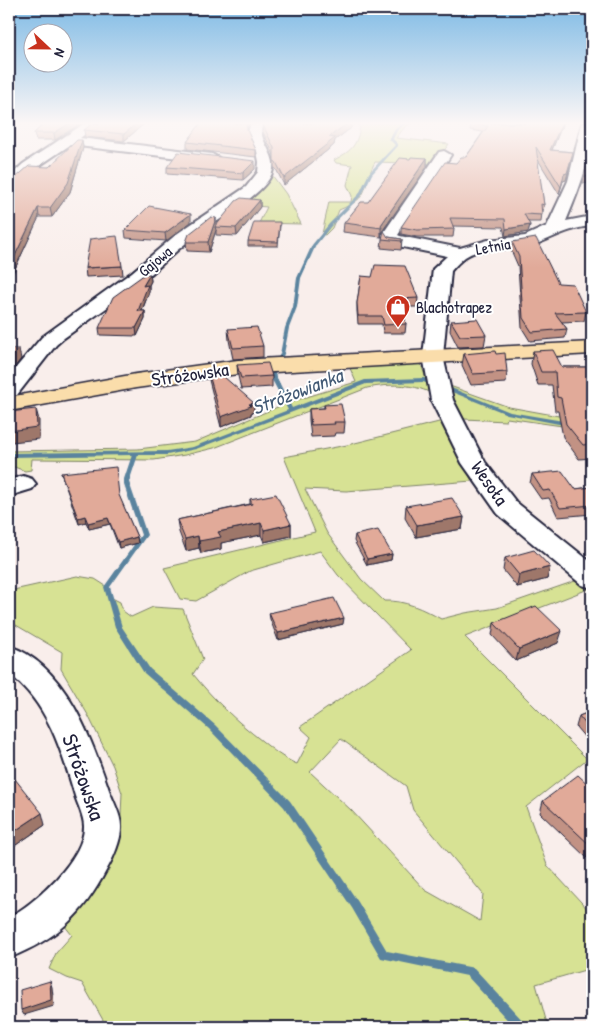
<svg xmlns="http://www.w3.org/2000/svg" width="601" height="1036" font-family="'Patrick Hand',sans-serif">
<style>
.green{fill:#d7e294;stroke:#7c8268;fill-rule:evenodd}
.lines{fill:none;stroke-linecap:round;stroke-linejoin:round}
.stream{fill:#5a839e;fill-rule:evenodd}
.minor-casing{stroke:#22223b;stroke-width:4}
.major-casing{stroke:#22223b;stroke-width:3}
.minor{fill:#fff;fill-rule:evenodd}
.major{fill:#faddab;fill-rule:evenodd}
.wall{fill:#c29284;stroke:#22223b}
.shaded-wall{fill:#9e776b;stroke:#22223b}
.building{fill:#e1aa99;stroke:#22223b}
.labels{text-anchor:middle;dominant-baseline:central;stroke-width:4;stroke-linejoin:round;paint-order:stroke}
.far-street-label{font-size:16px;fill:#22223b;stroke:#fff}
.far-poi-label{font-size:16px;fill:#22223b;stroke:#fff;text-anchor:start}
.street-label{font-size:19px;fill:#22223b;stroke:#fff}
.water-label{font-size:20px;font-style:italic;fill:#435a75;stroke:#fff}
.near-street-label{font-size:22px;fill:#22223b;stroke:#fff}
</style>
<rect width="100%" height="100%" fill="#f9eeeb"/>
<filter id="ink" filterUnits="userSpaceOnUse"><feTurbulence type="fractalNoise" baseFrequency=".02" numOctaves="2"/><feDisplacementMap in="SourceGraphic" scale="10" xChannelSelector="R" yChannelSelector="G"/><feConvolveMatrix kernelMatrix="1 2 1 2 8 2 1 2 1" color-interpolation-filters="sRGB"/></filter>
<g filter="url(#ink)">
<g class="green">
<path d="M356,123h56l-7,4 -9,11 53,6 -15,20 -59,-2c-15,28 -2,34 -36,48l-7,18 -7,7 -3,-1 7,-32h22l1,-6 -5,-11 5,-20 -16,-2 -2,-3c17,-9 22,-13 26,-32z"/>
<polygon points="272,175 286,194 301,224 259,223 267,207 236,204 264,178"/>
<path d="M421,364l10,29c-20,-10 -43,-9 -64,-5l-153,60 -29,7 -31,5 -122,-1 -1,11 -6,1 -16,-6v-14l129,-2 57,-7 92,-39 69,-21 -7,-16z"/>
<polygon points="447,385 509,407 570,418 569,427 507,418 506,421 464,419"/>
<path d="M443,421l14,19 -5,4 3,6 8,3 9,18 -3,4 3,6 -126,10 -41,-2 22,44 34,46 23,22c21,-1 39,8 57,18l24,-6 32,-5 84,-29 10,9 -126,49 122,122 -61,48 21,58 45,49v54l-56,16 10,36 8,7h-447l-25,-44 -15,-5 -18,-9 7,-16 16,-18 -8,-10 32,-36 19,-36 6,-38 1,-22 -9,-27 -25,-51 -27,-46 1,-17 -53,-31v-30l68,-15 18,3 11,7 2,10 12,6 3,9 8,6 22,-10 30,2 20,50 -10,15c22,27 42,46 69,67 11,9 22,18 35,23l14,-27 -11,-10 111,-77 -73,-75 -18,-24 -70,20 -54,30 -16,-2 -16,-31 151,-36 -31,-75 63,-12zM341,739l65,47 7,24 70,84 -3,27 -55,-31 -74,-80 -41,-38z"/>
</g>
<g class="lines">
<g class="stream">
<polygon points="403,123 406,123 397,131 393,139 398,144 398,146 372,174 362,195 331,226 316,245 301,278 297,307 289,328 284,354 275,374 292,408 365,380 424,378 438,384 435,386 423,382 366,384 196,449 167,455 138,455 129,482 147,535 110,587 122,627 150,669 215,725 290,801 358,902 387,951 474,968 525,1023 526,1027 514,1027 467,976 381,958 352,908 284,807 209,729 144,673 115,627 104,587 141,535 123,482 132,455 9,457 9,453 167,451 193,447 288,410 269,374 280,354 285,328 293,307 297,278 312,245 329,224 359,194 369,173 395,145 389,139 395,129"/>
<polygon points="444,385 510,412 569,422 572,424 569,426 507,414 442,388 442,386"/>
</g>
<defs>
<g id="minor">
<polygon points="85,123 100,123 80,138 212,154 219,158 212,162 70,145 33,170 14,187 9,188 9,177 23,164"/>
<path d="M251,123h12c-8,17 16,31 9,50 -8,23 -62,51 -82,67 -16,12 -30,27 -46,40 -26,20 -53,39 -80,58l-8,7 -39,50 -8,1v-20l33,-39 90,-65 46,-39 68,-46 12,-15 1,-10 -2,-11 -9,-19z"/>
<path d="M582,123h10c0,34 -13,67 -26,98l26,-5v10c-23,2 -37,11 -58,19 -22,7 -49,-1 -69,12 -5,4 -10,9 -14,14l-8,85 10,44 32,62 31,40 76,61v25l-10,-3 -84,-71 -36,-51 -31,-63 -8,-44 10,-87 14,-13 -59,-12 -6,-9 57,-83 5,-1 7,4 -53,80 2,1 60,12 28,-8 37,-4 22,-10 21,-45z"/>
<polygon points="23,476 32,479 36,484 32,489 9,496 9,480"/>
<path d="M9,646c56,18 83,94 100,144 4,11 12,25 12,36 1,12 -8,33 -14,43 -25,47 -49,69 -98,89v-41c26,-13 76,-59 75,-91 0,-9 -6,-21 -9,-30 -13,-44 -27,-93 -66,-122z"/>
</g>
<polygon id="major" points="592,342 592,354 238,374 136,388 9,411 9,397 136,374 238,360"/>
</defs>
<use href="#minor" class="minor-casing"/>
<use href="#major" class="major-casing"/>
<use href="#minor" class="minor"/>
<use href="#major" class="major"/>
</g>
<g class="wall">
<polygon points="45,123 81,123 55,140 36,140 34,133"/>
<polygon points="145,123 124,141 85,137 84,130"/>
<polygon points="200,123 250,123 247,127 247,130 256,150 256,157 187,149 187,142 201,123"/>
<polygon points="263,123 351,123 351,128 335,140 334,145 284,185 276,169 274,168 274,155 263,132"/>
<polygon points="471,123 563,123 552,150 573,152 566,180 563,181 559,194 537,158 544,205 543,212 542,212 541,222 528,222 530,225 528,232 505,236 503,227 453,226 454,229 453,237 417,237 401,234 401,227 456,163 466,157 483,132 470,130"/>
<polygon points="82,140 83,148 70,192 52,217 39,217 12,275 9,275 9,181 49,167"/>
<polygon points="592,146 592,184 583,183 584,176"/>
<polygon points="427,158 427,167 381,233 381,237 343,232 344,223 368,202 410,159"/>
<polygon points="167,167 255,169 243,180 167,174"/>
<polygon points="592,192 592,214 591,212"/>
<polygon points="260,200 260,207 237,236 216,235 216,230 209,252 187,251 186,242 216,218 216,225"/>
<polygon points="191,222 166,241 126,238 125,230"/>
<polygon points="280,226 278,246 248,246 248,241"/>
<polygon points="388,237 402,239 401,250 381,248 382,239"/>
<polygon points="512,242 558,283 586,312 584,321 562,322 567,329 565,338 530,341 522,328 518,266 511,250"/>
<polygon points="122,266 123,275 86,277 85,268"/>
<polygon points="150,274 151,281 149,285 149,292 142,311 145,311 145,319 137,336 100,335 99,328"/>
<polygon points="361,276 418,298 417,307 402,307 406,324 405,333 383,333 382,324 358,324 357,311 357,303"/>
<polygon points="451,321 486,335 484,346 458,347 450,331"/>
<polygon points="228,329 263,346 263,357 233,359 229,340"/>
<polygon points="533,351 562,367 592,367 592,458 579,459 563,437 558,411 555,411 552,385 538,385 531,364"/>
<polygon points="464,354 507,372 506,383 471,385 462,365"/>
<polygon points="237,365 272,376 272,387 241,389 238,376"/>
<polygon points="208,371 254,412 251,413 251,415 221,427 209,380"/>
<polygon points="324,405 345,422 344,433 335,433 334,436 311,437 309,420 309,409 324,408"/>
<polygon points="61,473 119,496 137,537 138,543 119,548 110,524 89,529 86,522 79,524 63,479"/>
<polygon points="532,474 575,489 592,487 592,514 558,517 549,498 541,499 530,483"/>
<polygon points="250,499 291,524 291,536 264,542 261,535 221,543 221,549 201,553 199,548 186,551 179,532 177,520 250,504"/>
<polygon points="406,506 464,517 462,529 416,537 405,518"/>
<polygon points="355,535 392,554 391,560 367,565 354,541"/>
<polygon points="505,558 550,567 547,579 517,587 503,570"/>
<polygon points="269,613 343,624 278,640 270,619"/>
<polygon points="494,623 558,643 516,661 492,635"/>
<polygon points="592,711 592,746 576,727 579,716"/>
<polygon points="9,784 45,825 13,847 9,842"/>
<polygon points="592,788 592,854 587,858 540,813 543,801"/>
</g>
<g class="shaded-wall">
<polygon points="70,123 81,123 55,140 54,133"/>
<polygon points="137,123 145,123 124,141 124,134"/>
<polygon points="348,123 351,123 351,128 335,140 334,145 284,185 284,178 329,137"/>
<polygon points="562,123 563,123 549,157 550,150"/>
<polygon points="82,140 83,148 70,192 52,217 50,208"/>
<polygon points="573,152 566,180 563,181 559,194 564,174"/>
<polygon points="427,158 427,167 381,233 381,225"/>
<polygon points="255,161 255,169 243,180 243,173"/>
<polygon points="260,200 260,207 237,236 236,228"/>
<polygon points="38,208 39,217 12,275 10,266"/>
<polygon points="191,214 191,222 166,241 165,233"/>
<polygon points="216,218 216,227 215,227 216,230 209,252 208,242"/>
<polygon points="530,225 528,232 505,236 506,229"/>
<polygon points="150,274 151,281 149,285 149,292 139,318 138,311 143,286"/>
<polygon points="145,311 145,319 137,336 136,328"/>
<polygon points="19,349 21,359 9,374 9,361"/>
<polygon points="254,403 254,412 251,413 251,415 221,427 221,417"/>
<polygon points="36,409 39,420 39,439 12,442 9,431"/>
<polygon points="85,516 86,522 79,524 78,518"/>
<polygon points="464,517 462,529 416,537 417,525"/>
<polygon points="108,518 110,524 89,529 88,523"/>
<polygon points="261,523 261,535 221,543 221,549 201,553 199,541 218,532"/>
<polygon points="291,524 291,536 264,542 264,530"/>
<polygon points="198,536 199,548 186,551 185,539"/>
<polygon points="137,537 138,543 119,548 118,542"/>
<polygon points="392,554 391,560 367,565 367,559"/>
<polygon points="550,567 547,579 517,587 519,575"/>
<polygon points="344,618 343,624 278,640 278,633"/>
<polygon points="562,631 558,643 516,661 519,649"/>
<polygon points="42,813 45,825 13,847 9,835"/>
<polygon points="592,845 592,854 587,858 591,846"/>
<polygon points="50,981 52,987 54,1006 24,1015 21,1010"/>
</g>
<g class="building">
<polygon points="45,123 70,123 54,133 34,133"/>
<polygon points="93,123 137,123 124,134 84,130"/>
<polygon points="201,123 246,123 247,130 256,150 187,142"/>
<polygon points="263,123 348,123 329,137 335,138 284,178 276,162 274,161 274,148 263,125"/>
<polygon points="471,123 562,123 550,150 573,152 567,173 564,174 561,187 536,147 544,205 541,204 542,215 524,214 530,225 506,229 505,219 450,218 454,229 417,230 401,227 445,162 456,163 461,157 466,157 488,126 471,124"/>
<polygon points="77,140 82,140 68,183 50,208 38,208 10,266 9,266 9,181 13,180 29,166 49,167"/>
<polygon points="592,146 592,177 584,176"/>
<polygon points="178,152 255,161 243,173 167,167"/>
<polygon points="411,157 427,158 381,225 382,228 344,223 361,202 368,202 400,158 410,159"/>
<polygon points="241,198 260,200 236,228 215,227 236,201"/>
<polygon points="149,206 191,214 165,233 125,230"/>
<polygon points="211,217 216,218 208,242 186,242 189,234"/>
<polygon points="254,222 280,222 278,242 248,241"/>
<polygon points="384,231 388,237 402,239 402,241 382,239"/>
<polygon points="117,236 122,266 85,268 90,239"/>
<polygon points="536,238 558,283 573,284 586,312 555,313 567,329 532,332 523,318 519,257 512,242"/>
<polygon points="375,265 405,266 418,298 400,299 406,324 384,325 382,316 358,316 357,303 361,276 372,277"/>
<polygon points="145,274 150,274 143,286 148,285 138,311 145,311 136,328 99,328 113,297"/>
<polygon points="477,319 486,335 460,336 451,321"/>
<polygon points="257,327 263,346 233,348 228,329"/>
<polygon points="9,349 19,349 9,361"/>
<polygon points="553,350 562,367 592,367 592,444 583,445 566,424 561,398 557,397 555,372 541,372 533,351"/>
<polygon points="495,351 496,354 505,353 507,372 473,374 464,354"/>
<polygon points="268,363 272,376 241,378 237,365"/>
<polygon points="216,370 254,403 249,404 251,406 221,417 208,371"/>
<polygon points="341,404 345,422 334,422 335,424 311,425 309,409 325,408 324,405"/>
<polygon points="36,409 37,427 9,431 9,412"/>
<polygon points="116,467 119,495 137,537 118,542 108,518 88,523 85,516 78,518 61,473"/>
<polygon points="562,471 575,489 592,487 592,505 560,508 550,490 543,491 532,474"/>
<polygon points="276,494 291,524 264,530 261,523 218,532 221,537 199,541 198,536 185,539 177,520 252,504 250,499"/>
<polygon points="452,498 464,517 417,525 406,506"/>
<polygon points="378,530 392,554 367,559 355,535"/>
<polygon points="534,550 550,567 519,575 505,558"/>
<polygon points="334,598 344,618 278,633 269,613"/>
<polygon points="536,606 562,631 519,649 494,623"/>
<polygon points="592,711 592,732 579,716"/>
<polygon points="578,775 592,788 592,845 591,846 543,801"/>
<polygon points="15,779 42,813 9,835 9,784"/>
<polygon points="50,981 51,1000 21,1010 20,990"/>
</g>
</g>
<linearGradient id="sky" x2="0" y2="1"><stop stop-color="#7ebae5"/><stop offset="0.46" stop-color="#fcf7f6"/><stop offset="1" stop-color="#fcf7f6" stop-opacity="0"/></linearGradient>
<rect width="601" height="268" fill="url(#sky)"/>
<defs>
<symbol id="shop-pin" viewBox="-11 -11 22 30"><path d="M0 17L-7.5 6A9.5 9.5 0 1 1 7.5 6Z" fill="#c8321e" stroke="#fff"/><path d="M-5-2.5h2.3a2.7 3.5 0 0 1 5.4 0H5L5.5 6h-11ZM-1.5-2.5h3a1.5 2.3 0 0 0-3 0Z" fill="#fff"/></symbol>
</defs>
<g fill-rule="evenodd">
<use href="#shop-pin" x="384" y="293" width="28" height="38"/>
</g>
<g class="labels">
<g class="far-street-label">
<text transform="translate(493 246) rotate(-10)">Letnia</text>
<text transform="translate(155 261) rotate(-40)">Gajowa</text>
</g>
<g class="far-poi-label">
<text x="416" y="307">Blachotrapez</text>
</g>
<g class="street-label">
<text transform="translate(190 374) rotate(-8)">Stróżowska</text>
<text transform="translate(490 483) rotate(55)">Wesoła</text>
</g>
<g class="water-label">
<text transform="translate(297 391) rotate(-21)">Stróżowianka</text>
</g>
<g class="near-street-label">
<text transform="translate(84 777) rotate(71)">Stróżowska</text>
</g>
</g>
<rect width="601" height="1036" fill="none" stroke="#fff" stroke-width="30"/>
<rect x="15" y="15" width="571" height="1006" fill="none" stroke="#22223b" stroke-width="2" filter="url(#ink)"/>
<g transform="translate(48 48) rotate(112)"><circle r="24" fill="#ffffff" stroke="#a7a7b1"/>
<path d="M0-4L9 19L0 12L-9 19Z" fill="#c8321e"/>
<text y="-8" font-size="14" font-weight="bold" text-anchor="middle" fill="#22223b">N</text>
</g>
</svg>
